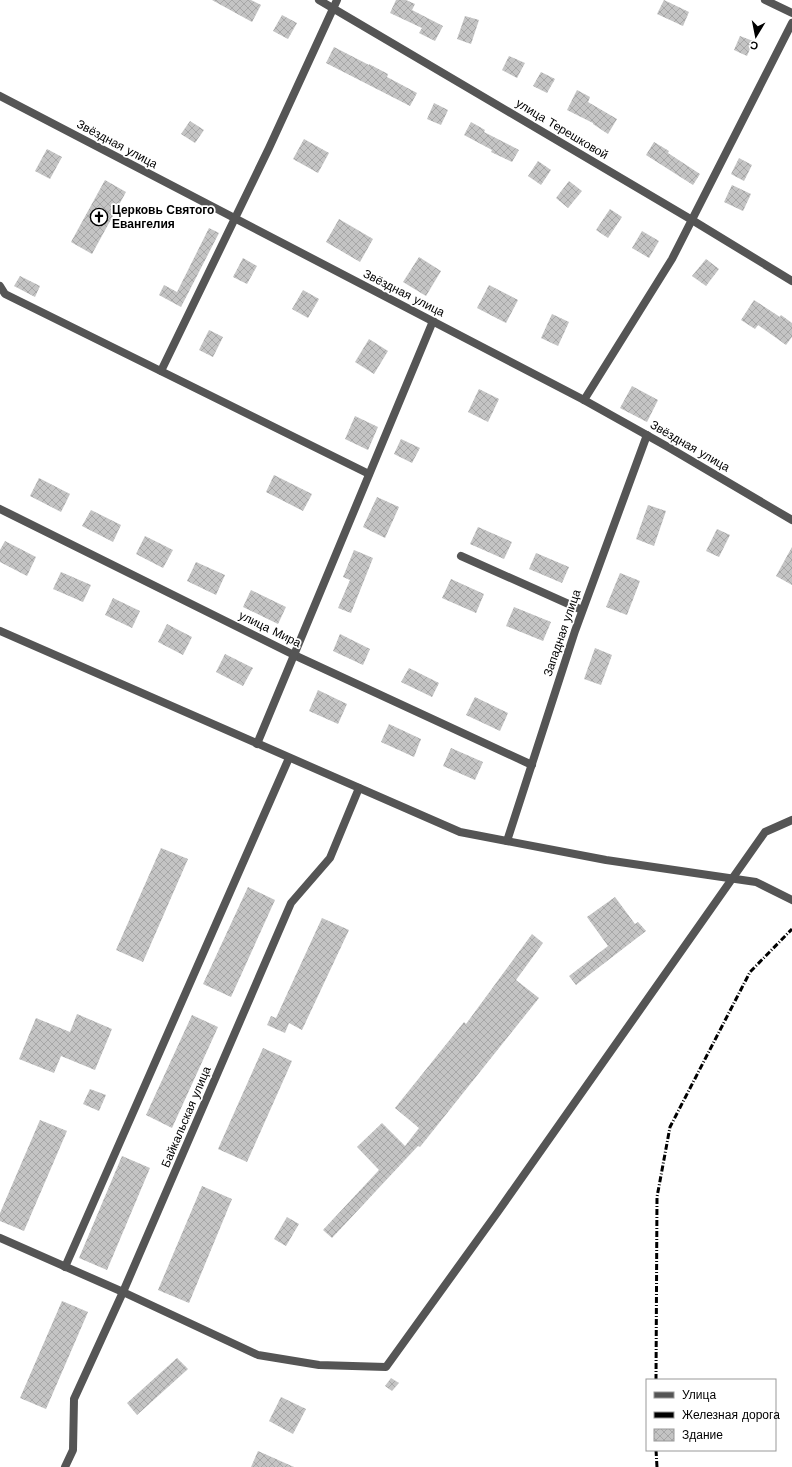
<svg xmlns="http://www.w3.org/2000/svg" width="792" height="1467" font-family="'Work Sans',sans-serif">
<style>
.building{fill:url(#building-cross-hatch)}
.lines{fill:none;stroke-linecap:round;stroke-linejoin:round}
.street{stroke:#555;stroke-width:8}
.rail{stroke:#000;stroke-width:3;stroke-dasharray:6 2 1 2;stroke-linecap:butt}
.labels{text-anchor:middle;dominant-baseline:central;stroke-width:3.5;stroke-linejoin:round;paint-order:stroke}
.street-label{font-size:12px;fill:#000;stroke:#fff}
.poi-label{font-size:12px;font-weight:bold;fill:#000;stroke:#fff;text-anchor:start}
</style>
<defs>
<pattern id="building-cross-hatch" width="8" height="8" patternUnits="userSpaceOnUse"><rect width="8" height="8" fill="#c4c4c4"/><path d="M0 0l8 8M0 8l8-8" fill="none" stroke="#a7a7a7"/></pattern>
</defs>
<rect width="100%" height="100%" fill="#fff"/>
<g class="building">
<polygon points="212,0 251,0 261,5 252,22"/>
<polygon points="396,0 406,0 415,4 412,10 443,26 435,41 419,33 422,28 390,13"/>
<polygon points="664,0 689,12 683,26 657,14"/>
<polygon points="282,15 297,23 288,39 273,31"/>
<polygon points="465,16 479,20 471,44 457,39"/>
<polygon points="740,36 753,41 747,56 734,50"/>
<polygon points="334,47 369,65 369,64 388,74 387,77 417,93 410,106 326,63"/>
<polygon points="509,56 525,63 517,78 502,70"/>
<polygon points="541,72 555,79 547,93 533,86"/>
<polygon points="577,90 590,97 588,102 617,119 608,134 593,124 593,123 567,110"/>
<polygon points="434,103 448,110 441,125 427,119"/>
<polygon points="190,121 204,130 195,143 181,134"/>
<polygon points="471,122 485,130 484,132 519,150 512,162 491,152 492,150 464,135"/>
<polygon points="304,139 329,153 318,173 293,159"/>
<polygon points="654,142 669,151 668,153 700,174 693,185 646,155"/>
<polygon points="47,149 62,157 50,179 35,171"/>
<polygon points="739,158 752,165 744,181 731,174"/>
<polygon points="538,161 551,170 541,185 528,176"/>
<polygon points="105,180 126,192 92,254 71,242"/>
<polygon points="569,181 582,191 568,208 556,198"/>
<polygon points="732,185 751,194 743,211 724,202"/>
<polygon points="610,209 622,217 608,238 596,230"/>
<polygon points="339,219 373,239 360,262 326,242"/>
<polygon points="209,228 219,233 181,307 159,295 164,285 177,292"/>
<polygon points="642,231 659,241 649,258 632,248"/>
<polygon points="419,257 441,271 426,296 403,282"/>
<polygon points="243,258 257,266 247,284 233,277"/>
<polygon points="706,259 719,269 706,286 692,276"/>
<polygon points="20,276 40,286 35,297 14,286"/>
<polygon points="489,285 518,300 506,323 477,308"/>
<polygon points="303,290 319,299 308,318 292,309"/>
<polygon points="754,300 780,317 781,315 792,323 792,337 786,345 758,325 755,329 741,320"/>
<polygon points="552,314 569,322 558,346 541,338"/>
<polygon points="209,330 223,337 213,357 199,350"/>
<polygon points="369,339 388,351 374,374 355,362"/>
<polygon points="632,386 658,400 647,422 620,408"/>
<polygon points="479,389 499,399 488,422 468,412"/>
<polygon points="355,416 378,427 368,450 345,439"/>
<polygon points="401,439 420,448 412,463 394,454"/>
<polygon points="274,475 312,494 303,511 266,492"/>
<polygon points="39,478 70,494 61,512 30,496"/>
<polygon points="377,497 399,507 385,538 363,527"/>
<polygon points="648,505 666,511 654,546 636,539"/>
<polygon points="91,510 121,525 113,542 82,526"/>
<polygon points="478,527 512,542 504,559 470,544"/>
<polygon points="717,529 730,535 719,557 706,551"/>
<polygon points="145,536 173,550 163,568 136,554"/>
<polygon points="5,541 36,557 27,576 0,562 0,550"/>
<polygon points="792,547 792,585 776,576"/>
<polygon points="354,550 373,558 351,613 338,608 350,580 343,577"/>
<polygon points="536,553 569,567 562,583 529,569"/>
<polygon points="196,562 225,575 216,595 187,581"/>
<polygon points="61,572 91,585 83,602 53,589"/>
<polygon points="620,573 640,581 627,615 606,607"/>
<polygon points="451,579 484,594 476,613 442,598"/>
<polygon points="251,590 286,607 278,624 243,607"/>
<polygon points="113,598 140,611 132,628 105,615"/>
<polygon points="514,607 551,622 543,641 506,626"/>
<polygon points="167,624 192,637 183,655 158,642"/>
<polygon points="340,634 370,649 363,665 333,651"/>
<polygon points="595,648 612,655 601,685 584,679"/>
<polygon points="225,654 253,668 243,686 216,672"/>
<polygon points="409,668 439,683 432,697 401,682"/>
<polygon points="318,690 347,704 338,724 309,711"/>
<polygon points="475,697 508,713 500,731 466,715"/>
<polygon points="389,724 421,739 414,757 381,742"/>
<polygon points="451,748 483,762 475,780 443,766"/>
<polygon points="161,848 188,859 143,962 116,950"/>
<polygon points="248,887 275,900 231,997 203,984"/>
<polygon points="615,897 635,924 638,922 646,931 576,985 569,976 608,946 587,917"/>
<polygon points="322,918 349,930 302,1030 289,1023 285,1033 267,1025 271,1016 276,1018"/>
<polygon points="532,934 543,943 516,980 539,998 420,1147 418,1146 332,1238 323,1230 379,1170 357,1147 382,1123 405,1146 419,1128 395,1108 464,1022 466,1024"/>
<polygon points="77,1014 112,1029 95,1070 61,1056 54,1073 19,1059 36,1018 70,1032"/>
<polygon points="192,1015 218,1027 172,1128 146,1115"/>
<polygon points="263,1048 292,1061 247,1162 218,1149"/>
<polygon points="90,1089 106,1095 99,1111 83,1104"/>
<polygon points="40,1120 67,1131 24,1231 0,1221 0,1213"/>
<polygon points="122,1156 150,1168 107,1270 79,1258"/>
<polygon points="202,1186 232,1199 189,1303 158,1290"/>
<polygon points="287,1217 299,1224 286,1246 274,1239"/>
<polygon points="62,1301 88,1312 46,1409 20,1398"/>
<polygon points="177,1358 188,1369 137,1415 127,1403"/>
<polygon points="391,1378 399,1383 392,1391 385,1386"/>
<polygon points="281,1397 306,1409 293,1434 269,1421"/>
<polygon points="258,1451 294,1467 251,1467"/>
</g>
<g class="lines">
<g class="street">
<polyline points="319,0 692,220 792,281"/>
<polyline points="765,0 792,13"/>
<polyline points="0,96 584,400 668,447 792,520"/>
<polyline points="0,286 5,294 369,474"/>
<polyline points="161,371 269,148 337,0"/>
<polyline points="584,400 672,259 792,23"/>
<polyline points="0,509 294,655 532,765"/>
<polyline points="461,556 582,610"/>
<polyline points="0,631 460,832 606,860 756,882 792,900"/>
<polyline points="257,744 433,321"/>
<polyline points="507,841 575,631 647,435"/>
<polyline points="0,1238 123,1292 258,1355 319,1365 386,1367 497,1213 765,832 792,820"/>
<polyline points="65,1267 289,758"/>
<polyline points="65,1467 73,1450 74,1399 123,1292 291,903 330,858 359,788"/>
</g>
<g class="rail">
<polyline points="656,1380 657,1197 670,1127 750,972 792,929"/>
<polyline points="656,1450 657,1467"/>
</g>
</g>
<defs>
<symbol id="church-ring" viewBox="-11 -11 22 22"><circle r="9.5" fill="#fff" stroke="#000" stroke-width="1.5"/><path d="M-1.2-6h2.4v3.5h3.3v2.4h-3.3V6h-2.4V-.1h-3.3v-2.4h3.3Z" fill="#000"/></symbol>
</defs>
<g fill-rule="evenodd">
<use href="#church-ring" x="89" y="207" width="20" height="20"/>
</g>
<g class="labels">
<g class="street-label">
<text transform="translate(562 129) rotate(31)">улица Терешковой</text>
<text transform="translate(117 144) rotate(28)">Звёздная улица</text>
<text transform="translate(404 293) rotate(27)">Звёздная улица</text>
<text transform="translate(690 446) rotate(30)">Звёздная улица</text>
<text transform="translate(270 629) rotate(26)">улица Мира</text>
<text transform="translate(562 633) rotate(-71)">Западная улица</text>
<text transform="translate(186 1117) rotate(-67)">Байкальская улица</text>
</g>
<g class="poi-label">
<text x="112" y="210">Церковь Святого<tspan x="112" dy="14">Евангелия</tspan></text>
</g>
</g>
<rect x="646" y="1379" width="130" height="72" fill="#ffffff" stroke="#999999"/>
<rect x="654" y="1392" width="20" height="6" fill="#555555" stroke="#999999"/>
<text x="682" y="1399" font-size="12" fill="#000000">Улица</text>
<rect x="654" y="1412" width="20" height="6" fill="#000000" stroke="#999999"/>
<text x="682" y="1419" font-size="12" fill="#000000">Железная дорога</text>
<rect x="654" y="1429" width="20" height="12" fill="url(#building-cross-hatch)" stroke="#999999"/>
<text x="682" y="1439" font-size="12" fill="#000000">Здание</text>
<g transform="translate(756 36) rotate(190)" stroke="#ffffff" stroke-width="3" paint-order="stroke">
<path d="M0-3L7 15L0 10L-7 15Z" fill="#000000"/>
<text y="-6" font-size="11" font-weight="bold" text-anchor="middle" fill="#000000">С</text>
</g>
</svg>
